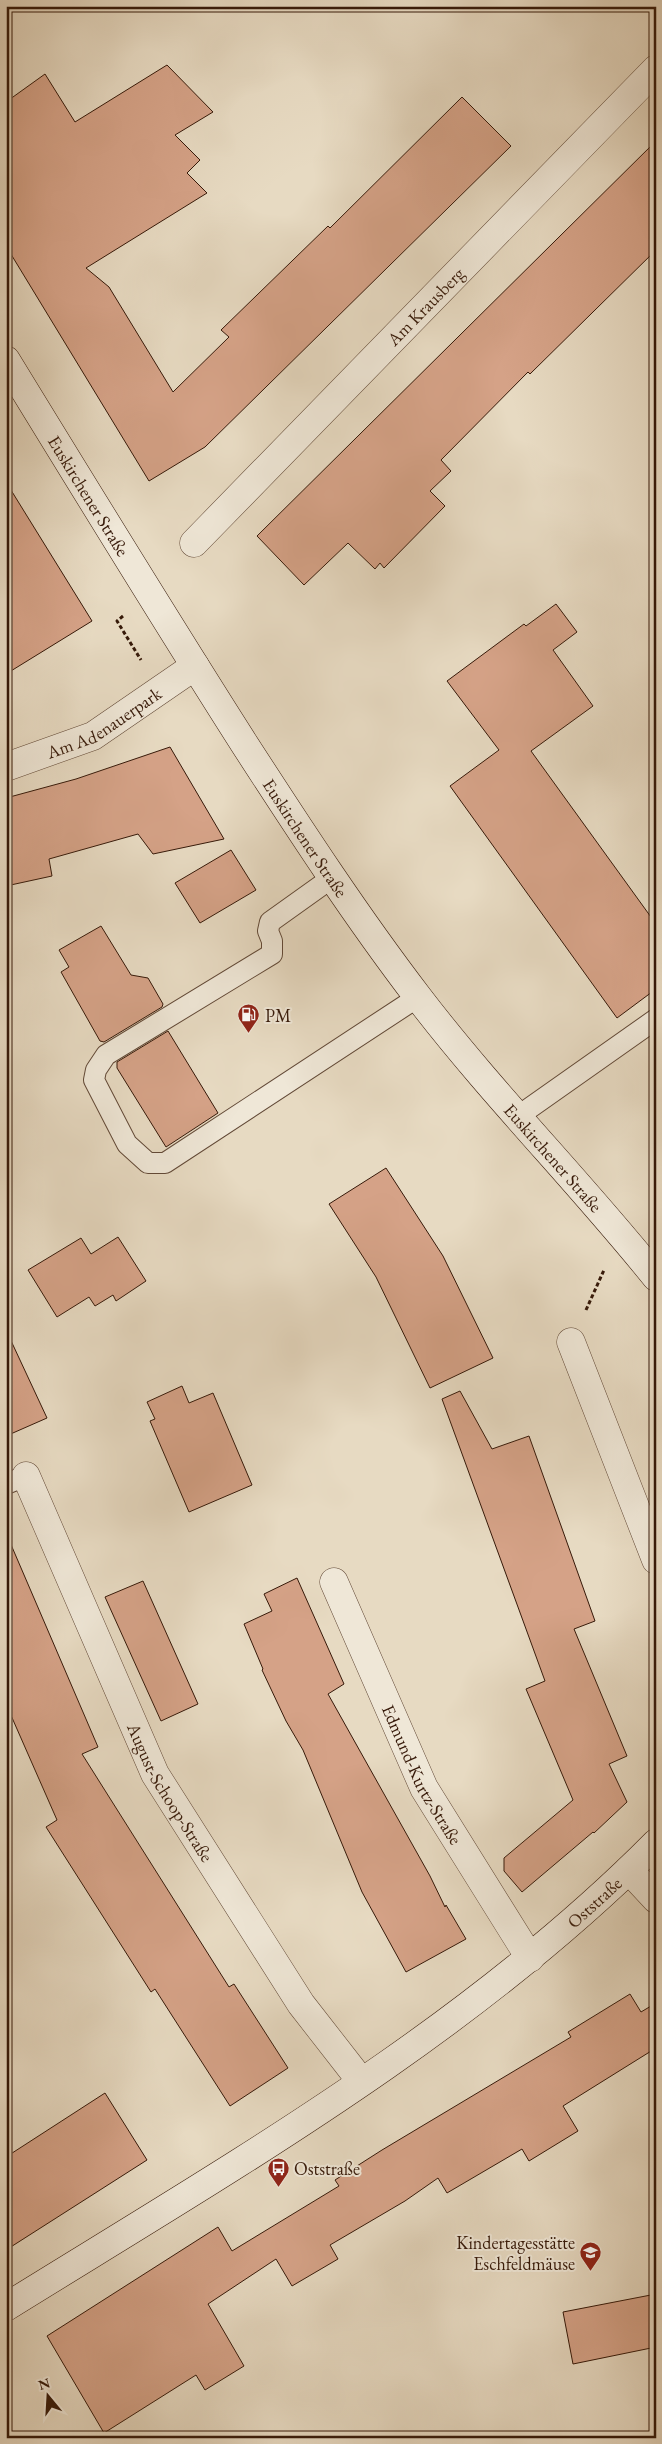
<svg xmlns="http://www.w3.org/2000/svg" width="662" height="2444" font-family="'EB Garamond',serif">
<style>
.building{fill:#d5a287;stroke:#361909}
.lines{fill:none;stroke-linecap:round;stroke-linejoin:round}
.lane-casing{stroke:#624937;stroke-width:22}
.street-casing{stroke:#624937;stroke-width:29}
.secondary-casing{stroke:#361909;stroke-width:29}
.path{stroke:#361909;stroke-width:3;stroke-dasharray:4 2.5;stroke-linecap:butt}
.lane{stroke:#efe7d7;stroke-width:20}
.street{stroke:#efe7d7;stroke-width:28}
.secondary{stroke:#efe7d7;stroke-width:28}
.labels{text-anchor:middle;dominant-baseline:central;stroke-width:4;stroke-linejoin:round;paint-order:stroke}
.street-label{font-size:18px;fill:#361909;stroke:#efe7d7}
.poi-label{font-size:18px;fill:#361909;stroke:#efe7d7;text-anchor:start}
</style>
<rect width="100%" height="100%" fill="#e7dac2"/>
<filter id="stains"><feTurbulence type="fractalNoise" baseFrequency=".004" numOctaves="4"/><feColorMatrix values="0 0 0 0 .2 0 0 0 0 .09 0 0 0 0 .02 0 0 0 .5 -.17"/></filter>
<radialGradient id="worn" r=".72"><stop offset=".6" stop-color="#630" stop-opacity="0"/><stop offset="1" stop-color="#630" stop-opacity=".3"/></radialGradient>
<g class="building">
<polygon points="167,65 213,112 175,135 200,160 187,173 207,193 86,268 109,287 173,392 229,337 221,330 328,226 330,228 462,97 511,146 205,447 149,481 6,246 6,102 45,74 75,122"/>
<polygon points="656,141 656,250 530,374 528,372 441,460 451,471 430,491 445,506 384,568 380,563 375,569 348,543 304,585 257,536"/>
<polygon points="6,482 92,621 6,674"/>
<polygon points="556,604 577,632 553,650 593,706 531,751 656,924 656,989 617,1018 450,786 499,750 447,681 524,624 526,626"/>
<polygon points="170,747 224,839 153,854 138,834 49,859 52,876 6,886 6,798 76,779"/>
<polygon points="231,850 256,890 200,923 175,883"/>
<polygon points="101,926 131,975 148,978 163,1004 162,1007 104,1042 100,1041 61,972 69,967 59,950"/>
<polygon points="168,1031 218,1113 166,1147 117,1068 117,1062"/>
<polygon points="386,1168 443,1256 493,1358 430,1388 376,1277 329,1204"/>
<polygon points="118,1237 146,1281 116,1301 113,1295 95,1306 89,1297 57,1317 28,1270 81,1238 91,1254"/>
<polygon points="6,1330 47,1418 6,1436"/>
<polygon points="182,1386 189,1403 213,1393 252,1485 189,1512 150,1421 155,1419 147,1402"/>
<polygon points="460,1391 492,1449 529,1436 595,1621 574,1629 627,1756 609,1764 627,1802 594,1833 593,1832 522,1892 504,1871 504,1858 573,1800 526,1689 545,1681 442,1399"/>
<polygon points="6,1533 98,1747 82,1754 229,1987 234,1984 288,2068 230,2106 155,1989 151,1992 46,1827 57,1820 6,1704"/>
<polygon points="297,1578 344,1684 328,1694 430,1876 445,1907 446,1905 466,1939 406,1972 362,1892 303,1750 286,1721 262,1670 263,1669 244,1624 272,1611 264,1594"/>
<polygon points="143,1581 198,1704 161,1721 105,1597"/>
<polygon points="630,1994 641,2012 656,2003 656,2048 563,2106 578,2131 529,2161 522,2149 447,2193 438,2178 405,2201 330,2245 338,2259 292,2286 276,2259 208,2304 244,2366 205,2390 196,2375 104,2433 47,2336 218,2227 232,2251 339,2186 335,2180 382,2150 571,2037 568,2032"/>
<polygon points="105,2093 147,2160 6,2250 6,2157"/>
<polygon points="656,2294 656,2347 573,2364 563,2312"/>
</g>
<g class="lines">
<defs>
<g id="lane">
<polyline points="333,877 270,922 268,931 272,941 272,954 106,1055 96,1070 94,1080 127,1144 148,1163 165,1163 418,997"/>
<polyline points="517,1117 656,1019"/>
<polyline points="6,1484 26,1476"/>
</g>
<g id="street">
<path id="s1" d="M194,543l462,-474"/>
<path id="s2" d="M6,767l87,-31 102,-70"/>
<polyline points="571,1342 656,1560"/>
<path id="s3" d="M26,1476l129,298 146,230 60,77"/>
<path id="s4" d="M334,1582l90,206 106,170"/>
<polyline points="629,1870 656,1899"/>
</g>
<g id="secondary">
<path id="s5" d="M6,360c79,129 158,258 239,385 55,85 111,171 173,252 74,97 161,184 238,280"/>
<path id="s6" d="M6,2307c224,-139 464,-276 650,-464"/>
</g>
</defs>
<use href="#lane" class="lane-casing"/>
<use href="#street" class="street-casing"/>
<use href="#secondary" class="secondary-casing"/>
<g class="path">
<polyline points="123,616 117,621 141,660"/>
<polyline points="586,1310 604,1270"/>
</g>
<use href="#lane" class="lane"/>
<use href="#street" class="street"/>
<use href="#secondary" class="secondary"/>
</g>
<defs>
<symbol id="fuel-pin" viewBox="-11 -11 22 30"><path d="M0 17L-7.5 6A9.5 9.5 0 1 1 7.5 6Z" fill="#8f2418" stroke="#efe7d7"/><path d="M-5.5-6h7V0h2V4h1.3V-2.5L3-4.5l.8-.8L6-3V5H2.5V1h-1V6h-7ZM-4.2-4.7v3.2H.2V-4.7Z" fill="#fff"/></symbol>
<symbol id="bus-pin" viewBox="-11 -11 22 30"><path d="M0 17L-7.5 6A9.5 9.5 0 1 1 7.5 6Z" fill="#8f2418" stroke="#efe7d7"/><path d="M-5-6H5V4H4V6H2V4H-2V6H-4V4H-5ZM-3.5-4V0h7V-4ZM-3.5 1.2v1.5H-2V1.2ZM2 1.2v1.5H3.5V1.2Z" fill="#fff"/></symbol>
<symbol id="school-pin" viewBox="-11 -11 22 30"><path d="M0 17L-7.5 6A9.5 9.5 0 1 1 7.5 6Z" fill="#8f2418" stroke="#efe7d7"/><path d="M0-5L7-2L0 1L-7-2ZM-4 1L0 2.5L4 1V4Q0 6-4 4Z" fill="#fff"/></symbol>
</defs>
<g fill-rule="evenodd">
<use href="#fuel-pin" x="236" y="1002" width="25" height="34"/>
<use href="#bus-pin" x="266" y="2156" width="25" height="34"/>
<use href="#school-pin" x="578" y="2240" width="25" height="34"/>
</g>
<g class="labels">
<g class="street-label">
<text stroke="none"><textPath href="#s1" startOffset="331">Am Krausberg</textPath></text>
<text stroke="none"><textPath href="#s5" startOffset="159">Euskirchener Straße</textPath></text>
<text stroke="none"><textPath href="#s2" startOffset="108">Am Adenauerpark</textPath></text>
<text stroke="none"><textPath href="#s5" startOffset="564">Euskirchener Straße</textPath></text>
<text stroke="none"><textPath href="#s5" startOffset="969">Euskirchener Straße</textPath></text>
<text stroke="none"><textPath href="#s4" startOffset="212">Edmund-Kurtz-Straße</textPath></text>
<text stroke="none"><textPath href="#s3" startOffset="348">August-Schoop-Straße</textPath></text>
<text stroke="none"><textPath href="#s6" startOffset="715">Oststraße</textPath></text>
</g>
<g class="poi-label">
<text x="265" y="1015">PM</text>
<text x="294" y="2168">Oststraße</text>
<text x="575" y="2242" text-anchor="end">Kindertagesstätte<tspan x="575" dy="21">Eschfeldmäuse</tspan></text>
</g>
</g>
<rect width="662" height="2444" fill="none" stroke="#e7dac2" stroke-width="25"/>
<rect x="8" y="8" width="647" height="2429" fill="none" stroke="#361909" stroke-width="2.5"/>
<rect x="12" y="12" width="637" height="2419" fill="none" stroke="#361909"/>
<g transform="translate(48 2396) rotate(342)" stroke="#efe7d7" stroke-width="4" paint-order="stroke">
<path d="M0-4L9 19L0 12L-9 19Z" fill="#361909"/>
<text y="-8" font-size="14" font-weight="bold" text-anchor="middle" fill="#361909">N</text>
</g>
<rect width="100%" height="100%" filter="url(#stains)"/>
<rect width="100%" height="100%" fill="url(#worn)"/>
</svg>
